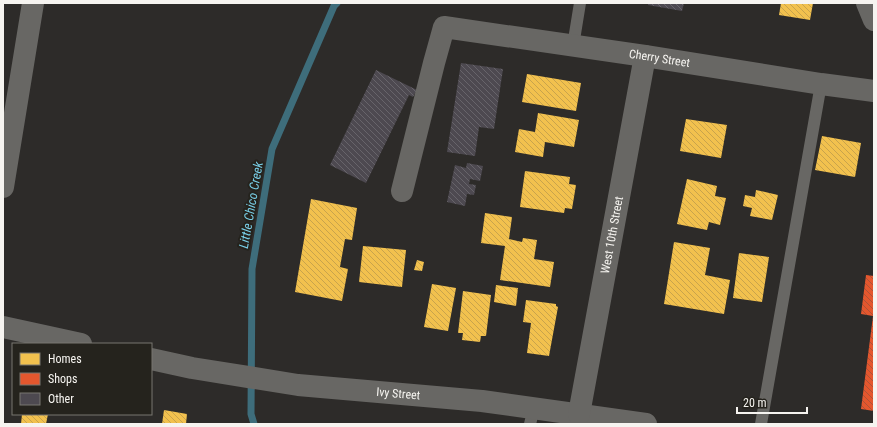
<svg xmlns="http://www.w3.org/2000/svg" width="877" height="427" font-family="'Roboto Condensed',sans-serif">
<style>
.homes{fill:url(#homes-back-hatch)}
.shops{fill:url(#shops-back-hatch)}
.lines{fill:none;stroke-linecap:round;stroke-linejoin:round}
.stream{stroke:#3e6d7b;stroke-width:7}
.building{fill:url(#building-back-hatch)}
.service{stroke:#686764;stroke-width:12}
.minor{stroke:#686764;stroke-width:22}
.labels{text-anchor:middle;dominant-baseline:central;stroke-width:4;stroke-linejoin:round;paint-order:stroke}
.street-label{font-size:12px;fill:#f6f4f0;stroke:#25231d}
.water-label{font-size:13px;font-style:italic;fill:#7ad0e9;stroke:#25231d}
</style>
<defs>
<pattern id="homes-back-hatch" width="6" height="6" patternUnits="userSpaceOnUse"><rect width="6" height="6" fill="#f2c14e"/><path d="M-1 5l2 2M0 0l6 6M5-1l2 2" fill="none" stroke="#c8a34c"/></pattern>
<pattern id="shops-back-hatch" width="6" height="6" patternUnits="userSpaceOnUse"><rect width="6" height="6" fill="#e4572e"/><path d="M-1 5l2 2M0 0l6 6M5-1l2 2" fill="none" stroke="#ae5237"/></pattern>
<pattern id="building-back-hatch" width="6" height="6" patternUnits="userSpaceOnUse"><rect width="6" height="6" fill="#4d4950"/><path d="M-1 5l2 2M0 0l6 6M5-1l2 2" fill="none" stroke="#67646a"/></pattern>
</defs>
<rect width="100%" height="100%" fill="#2d2b29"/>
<g class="homes">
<polygon points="781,3 813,3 810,20 779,15"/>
<polygon points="527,74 581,83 576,111 522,102"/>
<polygon points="538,113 579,120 574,147 545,142 543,157 515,152 519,129 535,132"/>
<polygon points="686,119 727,125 721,158 680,151"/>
<polygon points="822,136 861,143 855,177 815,170"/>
<polygon points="525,171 570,177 569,184 576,185 572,209 565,208 564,213 520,207"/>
<polygon points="687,179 717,186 715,196 726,198 720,225 709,222 707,230 677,224"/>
<polygon points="756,190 778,195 772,220 750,216 752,208 743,206 745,195 755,197"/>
<polygon points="311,199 357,208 352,240 345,239 340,267 348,269 342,301 295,292"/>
<polygon points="485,213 512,217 509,239 522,242 523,238 537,240 534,259 554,262 550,287 500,280 505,246 481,243"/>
<polygon points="674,242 710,248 705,275 730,280 724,314 664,304"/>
<polygon points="363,246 406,250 402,287 359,282"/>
<polygon points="739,253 769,257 762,302 733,298"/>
<polygon points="417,260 424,262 422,271 414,270"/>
<polygon points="432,284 456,288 448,331 424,327"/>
<polygon points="496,285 518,288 516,306 494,302"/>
<polygon points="463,291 491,295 486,336 481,336 480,342 462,340 463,333 458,333"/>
<polygon points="526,300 556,304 556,306 558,307 549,356 527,353 531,323 523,322"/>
<polygon points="164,410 187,414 186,424 162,424"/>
<polygon points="22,414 48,414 46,424 21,424"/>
</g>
<polygon class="shops" points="866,275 874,276 874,411 861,409 873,316 861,314"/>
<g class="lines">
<polyline class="stream" points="254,424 251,414 252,269 272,149 334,6 337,3"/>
</g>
<g class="building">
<polygon points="648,3 684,3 682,11 648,5"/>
<polygon points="461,63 503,69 494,129 479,127 475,156 447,152"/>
<polygon points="376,70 417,90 413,97 409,95 366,183 330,165"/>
<polygon points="467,163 483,166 480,181 470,179 469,184 476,185 474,195 467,194 465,206 447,202 455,165 466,168"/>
</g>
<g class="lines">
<g class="service">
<polyline points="573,46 580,3"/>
<polyline points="530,424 534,408"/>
<polyline points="761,424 821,84"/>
</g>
<g class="minor">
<polyline points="867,3 874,20"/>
<polyline points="3,187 33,3"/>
<path id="s1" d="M402,191l32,-128 10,-36 201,29 176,28 53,7"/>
<polyline points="3,327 81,344"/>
<path id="s2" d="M151,359l41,9 106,17 184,16 164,23"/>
<path id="s3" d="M579,414l66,-358"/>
</g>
</g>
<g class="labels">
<g class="street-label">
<text stroke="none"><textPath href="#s1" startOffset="387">Cherry Street</textPath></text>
<text stroke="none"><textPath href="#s3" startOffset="182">West 10th Street</textPath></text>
<text stroke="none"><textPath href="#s2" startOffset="250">Ivy Street</textPath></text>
</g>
<g class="water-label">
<text transform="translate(251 205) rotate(-80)">Little Chico Creek</text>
</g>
</g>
<rect width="877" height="427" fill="none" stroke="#f6f4f0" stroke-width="8"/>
<rect x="12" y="343" width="140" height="72" fill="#25231d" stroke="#797771"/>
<rect x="20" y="353" width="20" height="12" fill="#f2c14e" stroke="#797771"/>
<text x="48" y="363" font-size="12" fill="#f6f4f0">Homes</text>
<rect x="20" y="373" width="20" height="12" fill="#e4572e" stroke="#797771"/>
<text x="48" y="383" font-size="12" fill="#f6f4f0">Shops</text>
<rect x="20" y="393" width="20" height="12" fill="#4d4950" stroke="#797771"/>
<text x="48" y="403" font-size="12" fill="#f6f4f0">Other</text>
<path d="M737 407v6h70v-6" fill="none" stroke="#f6f4f0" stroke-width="2"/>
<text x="743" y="407" font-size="12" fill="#f6f4f0" stroke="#25231d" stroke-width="3" paint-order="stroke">20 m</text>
</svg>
